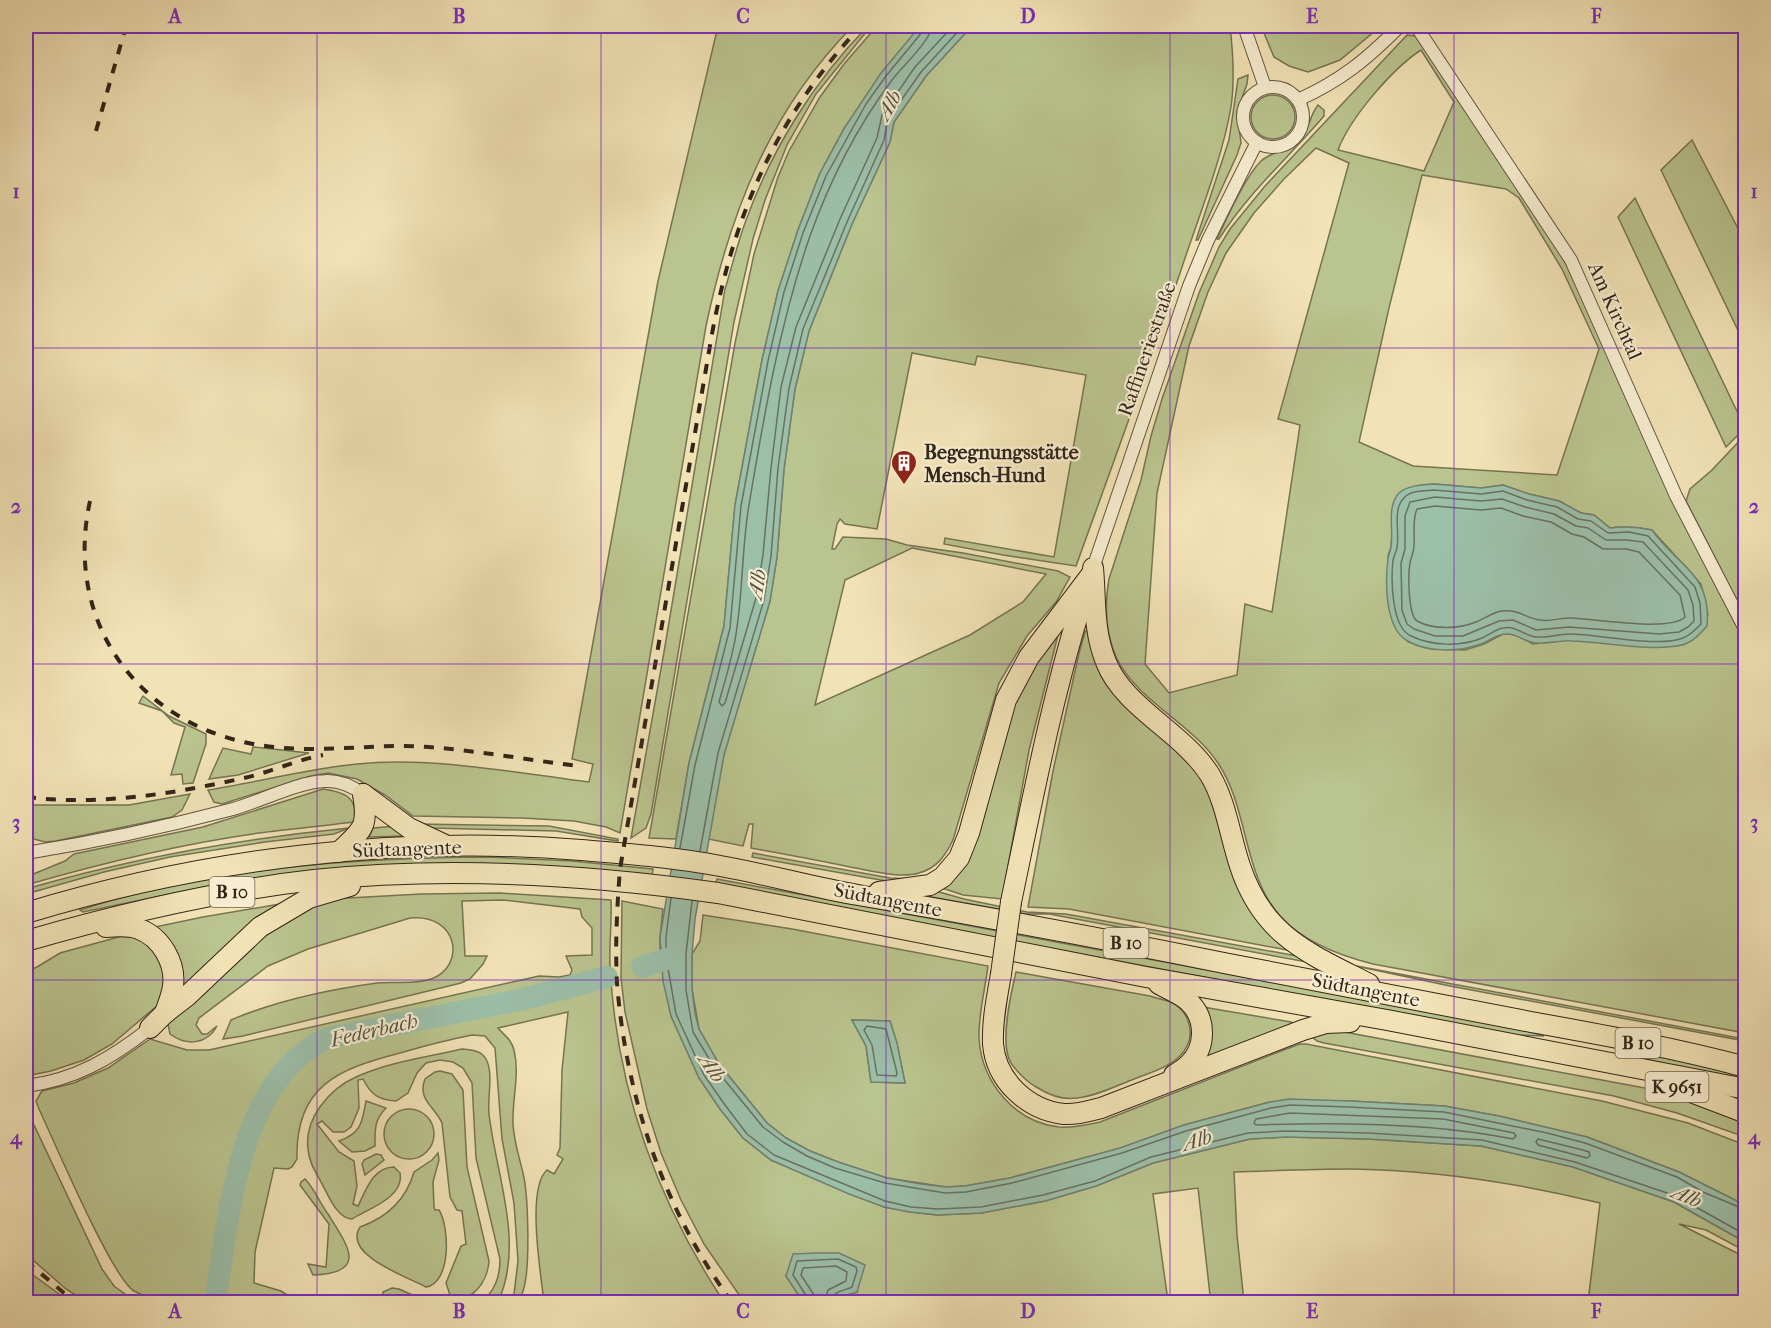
<svg xmlns="http://www.w3.org/2000/svg" width="1771" height="1328" font-family="'IM FELL French Canon',serif">
<style>
.green{fill:#bac48e;stroke:#767453;stroke-width:1.5;fill-rule:evenodd}
.water{fill:#9cbfa9;stroke:#72816f;stroke-width:1.5}
.lines{fill:none;stroke-linecap:round;stroke-linejoin:round}
.shore{stroke:#677260;stroke-width:1.5}
.river{stroke:#9cbfa9;stroke-width:22}
.minor-casing{stroke:#625440;stroke-width:14}
.trunk-casing{stroke:#322518;stroke-width:22}
.minor{stroke:#f7edd0;stroke-width:12}
.trunk{stroke:#f2e3b6;stroke-width:20}
.rail{stroke:#322518;stroke-width:4;stroke-dasharray:10 10;stroke-linecap:butt}
.trunk-bridge-casing{stroke:#322518;stroke-width:22;stroke-linecap:butt}
.trunk-bridge{stroke:#f2e3b6;stroke-width:20}
.grid{fill:none;stroke:#7b2cbf;stroke-width:1.5;stroke-opacity:0.55}
.labels{text-anchor:middle;dominant-baseline:central;stroke-width:4.5;stroke-linejoin:round;paint-order:stroke}
.shield{fill:#f7edd0;stroke:#6d614f;stroke-width:1.5}
.shield-label{font-size:18px;font-weight:bold;fill:#322518}
.street-label{font-size:20px;fill:#322518;stroke:#f7edd0}
.poi-label{font-size:20px;font-weight:bold;fill:#322518;stroke:#f7edd0;text-anchor:start}
.water-label{font-size:21px;font-style:italic;fill:#525344;stroke:#f7edd0}
.neatline{fill:none;stroke:#7b2cbf;stroke-width:2}
.grid-label{font-size:20px;text-anchor:middle;font-weight:bold;fill:#7b2cbf}
</style>
<rect width="100%" height="100%" fill="#f2e3b6"/>
<filter id="stains"><feTurbulence type="fractalNoise" baseFrequency=".00333" numOctaves="4"/><feColorMatrix values="0 0 0 0 .2 0 0 0 0 .09 0 0 0 0 .02 0 0 0 .5 -.17"/></filter>
<radialGradient id="worn" r=".72"><stop offset=".6" stop-color="#630" stop-opacity="0"/><stop offset="1" stop-color="#630" stop-opacity=".3"/></radialGradient>
<g class="green">
<path d="M718,26h135c-83,84 -123,186 -147,300l-86,507 -14,-6 -32,-6 -52,-3 -109,-2 -28,-21 -28,-16 -29,-6 -17,3 -89,28 -8,-2 -6,-12c50,-8 99,-21 149,-26 73,-8 159,9 232,18l4,-18 -21,-5 86,-478z"/>
<path d="M868,26h3l-55,68 -29,51 -22,55 -12,39 -19,83 -83,492 -5,14 -15,10 33,-186 61,-363c7,-22 12,-44 20,-66 26,-73 69,-142 123,-197z"/>
<polygon points="877,26 920,26 845,127 820,173 798,230 778,291 762,360 735,505 724,626 689,763 676,839 649,838 735,343 754,254 778,177 789,151 820,97 844,64"/>
<path d="M972,26h258c3,26 5,54 1,81 -9,53 -34,114 -51,166 -33,98 -69,196 -104,293l-73,-11 -59,-11 1,-6 109,19 32,-182 -109,-19 -2,9 -63,-12 -35,176 -32,-5 -5,-5 -3,5 -5,25h3l8,-12 43,2 21,6 56,8 95,18 12,6 -14,25 -29,34 -28,47 -46,157c-8,16 -16,28 -34,33 -19,6 -50,-3 -69,-6 -33,-7 -66,-13 -99,-19l2,-24h-4l-6,22 -35,-7 16,-85 46,-153 7,-44 7,-88 11,-80 14,-58 43,-107 38,-82 4,-20 32,-46zM912,548l134,26 -23,28 -53,33 -155,70 30,-125z"/>
<polygon points="1261,26 1381,26 1340,60 1308,72 1289,66 1274,57"/>
<path d="M1407,35l9,1 138,206 13,24 110,242 68,135v390l-372,-69c-32,-8 -69,-22 -92,-47 -39,-43 -32,-108 -63,-154 -27,-40 -80,-62 -101,-104 -12,-26 -13,-52 -8,-80l32,-99 10,-44 11,-37 37,-106 20,-46 11,-18 35,-43zM1421,50l33,52 -30,69 -86,-21c12,-32 54,-81 83,-100zM1316,148l33,15 -71,256 22,6 -28,187 -27,-8 -8,71 -68,18 -24,-29 12,-171 32,-147 19,-54 18,-39 28,-40 30,-34zM1422,175l84,14 13,9 43,71 37,80 -42,126 -144,-9 -54,-24 30,-134zM1434,484l47,4 22,-3 26,9 30,7 22,12 13,2 16,13c15,-2 28,-1 42,2l49,54 7,31 -25,30 -24,2 -90,-7 -36,4 -19,-10h-11l-19,10 -19,6 -32,-1 -25,-7 -20,-86 3,-9 1,-13 29,-49z"/>
<polygon points="1248,75 1247,84 1237,112 1241,143 1237,155 1198,240 1196,240 1229,140 1238,79"/>
<circle cx="1273" cy="117" r="22"/>
<path d="M1318,105l6,5v6c-35,41 -76,77 -105,123h-2c10,-21 28,-62 44,-78 12,-11 30,-9 41,-23 7,-10 8,-23 16,-33z"/>
<polygon points="1692,140 1745,242 1745,345 1661,170"/>
<polygon points="1635,198 1745,428 1726,447 1618,217"/>
<polygon points="1745,435 1745,616 1686,501 1690,489 1712,470"/>
<polygon points="1089,628 1092,639 1192,759 1292,951 1069,909 1028,907 1053,771 1079,653 1085,632"/>
<polygon points="1059,631 1029,750 1002,899 963,895 942,888 1015,693"/>
<polygon points="143,696 169,716 206,734 206,744 193,783 183,784 182,774 171,775 185,727 174,723 162,711 139,703"/>
<polygon points="253,747 309,753 238,775 209,779 223,748 251,754"/>
<path d="M323,789c21,3 36,8 31,33 -32,4 -64,7 -95,11 -79,11 -157,30 -233,52v-8l39,-16 9,-7 129,-27z"/>
<polygon points="190,794 182,810 172,817 56,841 45,842 26,837 26,805 129,805"/>
<polygon points="417,824 549,826 618,839 618,841 556,831 432,828"/>
<polygon points="397,826 407,836 369,837 373,828"/>
<path d="M349,828l-15,6 -69,8 -95,15 -66,15 -78,22v-5c106,-31 213,-50 323,-61z"/>
<polygon points="753,853 890,878 914,879 900,883 886,881 752,857"/>
<path d="M487,857l85,4 81,8 -1,7 -111,-10 -89,-2 -172,11 -76,12 -121,25 -3,-2c131,-42 270,-52 407,-53z"/>
<polygon points="717,879 1515,1027 1544,1036 1514,1035 715,886"/>
<polygon points="932,890 964,899 1027,912 1066,914 1308,958 1312,963 1049,914 1026,914 926,896"/>
<path d="M500,893l111,7c1,22 -2,43 -1,65 6,124 46,234 114,337h-180c-3,-27 -18,-114 3,-132l7,4 9,-15 -6,-4 3,-7 2,-78 6,-58 -70,16c7,8 13,11 16,22 6,24 -2,49 -1,74 1,18 6,32 10,49 5,21 9,109 -3,124h-3l-3,-3 4,-33 -4,-58 -12,-64 -7,-91 -10,-12 -13,-1c-25,5 -48,11 -72,18 -62,16 -105,33 -103,106l-5,8 -4,2 -14,-1 -19,84 -1,31 27,8 8,5 -1,6c-41,0 -119,8 -154,-11 -22,-13 -80,-150 -95,-182l-3,-8 6,-10 32,-8 34,-15 42,-29 37,11h22l330,-74 20,1 11,-2 2,-5 -6,-14 26,-1v-27l-10,-11 -2,-8 -76,-9 -42,1 3,55h22l-4,8 -13,15 -9,4 -218,53 -20,3 8,-19c47,-20 95,-30 146,-37 18,-2 37,2 54,-4 36,-13 27,-66 -21,-61l-102,31 -40,17 -69,52 -3,7 6,9h5l10,-8c-10,19 -31,20 -47,8l-2,-10 112,-102 50,-23 91,-5z"/>
<path d="M622,901l41,8 -3,28v21l11,58 28,62 21,31 23,29 28,22 113,47 26,5 28,3 43,-2 64,-12 51,-15 57,-23 97,-24 36,-2 82,2 113,7 92,21 101,35 71,40v9l-39,-21 -27,-6 66,33v45h-157l12,-99c-82,-20 -166,-33 -251,-34 -38,0 -77,2 -115,3l3,63 7,67h-17l-17,-7 -12,-107 -45,6 14,100 -2,8h-330l5,-4 17,-6 -71,-16 17,26h-59l-40,-58 -23,-44 -20,-47 -14,-44 -22,-97 -4,-34z"/>
<polygon points="286,903 178,997 150,928 203,917"/>
<path d="M703,915l89,14 196,37c-3,24 -10,50 -9,73 3,43 35,83 80,88 14,1 27,-2 41,-5l181,-71 19,-7h6l296,57 86,22 57,22v60l-66,-33 -92,-35 -88,-21 -55,-10 -94,-5 -80,1 -86,23 -63,23 -111,30 -45,8 -19,1 -59,-9 -49,-16 -28,-11 -24,-13 -19,-15 -48,-59 -20,-35 -7,-40v-35l8,-13zM852,1020l38,1 7,23 8,39 -34,-1 -5,-36z"/>
<polygon points="126,935 130,935 147,943 162,962 165,984 158,1005 112,1044 84,1060 51,1071 26,1076 26,972 37,967 60,953"/>
<polygon points="1346,964 1745,1039 1745,1041 1450,986"/>
<path d="M1016,972l134,24c8,3 19,4 26,9 13,9 18,28 11,41 -9,19 -35,26 -53,33 -18,7 -38,17 -57,19 -14,2 -28,-3 -39,-10 -10,-5 -21,-16 -27,-25 -12,-19 0,-70 5,-91z"/>
<polygon points="1203,1007 1291,1022 1296,1025 1202,1061"/>
<polygon points="1339,1031 1650,1089 1714,1109 1745,1121 1745,1137 1677,1113 1614,1096 1324,1043 1317,1041 1310,1035"/>
<path d="M462,1049c9,1 19,1 24,10 8,15 1,38 3,55 7,61 36,129 9,188h-16c13,-12 18,-25 18,-43l-24,-101 -4,-75 -9,-15 -10,-6 -13,-2 -14,3 -9,10 -9,20 -12,8c-17,-1 -25,-6 -33,-22l-5,1 1,28 -8,19 -7,5h-11l-11,-11 -5,3 22,28 15,9 3,25 -4,18 5,2c8,-16 15,-39 36,-39l6,6c5,24 -32,36 -48,46 -15,0 -24,-25 -31,-37 -6,-11 -12,-20 -13,-33 -4,-30 21,-60 48,-72 32,-15 71,-20 106,-28z"/>
<polygon points="1622,1051 1636,1051 1745,1074 1745,1081 1645,1059"/>
<path d="M440,1071l12,3 11,16 4,77 22,94c-1,19 -17,45 -39,34l-4,-12 15,-37 5,-2 -4,-33 -5,-1 -7,-13 -8,-74c-8,-17 -25,-24 -17,-44l10,-7z"/>
<path d="M366,1101l20,7c-12,12 -11,22 -11,38l-10,5 -13,1 -13,-11c23,-8 23,-19 27,-40z"/>
<polygon points="26,1108 102,1269 114,1286 136,1302 86,1302 66,1289 26,1254"/>
<circle cx="409" cy="1134" r="25"/>
<path d="M438,1153l1,7 -6,22 1,25 1,3h4c11,18 12,73 -13,77 -18,-10 -84,-32 -66,-60 28,-10 46,-27 54,-55l18,-12z"/>
<polygon points="376,1154 381,1155 384,1160 365,1175 362,1164 364,1160"/>
<path d="M305,1179c9,9 15,24 23,35 20,32 41,59 -15,61l-5,-11 18,3 3,-43 -29,-39 1,-3z"/>
<polygon points="26,1270 70,1302 26,1302"/>
<polygon points="392,1288 399,1289 428,1302 382,1302 383,1292"/>
</g>
<g class="water">
<polygon points="920,26 972,26 926,76 894,122 890,142 852,224 809,331 795,389 784,469 777,557 770,601 724,755 695,919 692,954 692,989 695,1013 699,1029 719,1064 767,1123 786,1138 810,1151 838,1162 887,1178 921,1184 946,1187 965,1186 1010,1178 1120,1148 1184,1125 1270,1102 1289,1099 1350,1101 1444,1106 1499,1116 1587,1137 1679,1172 1745,1205 1745,1242 1674,1202 1573,1167 1481,1146 1368,1139 1286,1137 1250,1139 1153,1163 1096,1186 1045,1201 981,1213 938,1215 910,1212 884,1207 849,1194 771,1160 743,1138 720,1109 699,1078 671,1016 663,981 660,937 689,763 724,626 735,505 762,360 778,291 798,230 820,173 845,127 881,73"/>
<path d="M1434,484l47,4 22,-3 26,9 30,7 22,12 13,2 16,13c15,-2 28,-1 42,2 25,36 60,43 55,96 -7,8 -14,16 -25,19 -31,7 -77,-3 -110,-4 -12,-1 -24,3 -36,2 -11,0 -18,-10 -30,-9 -9,0 -17,7 -25,10 -22,8 -55,9 -75,-4 -21,-13 -21,-58 -18,-81 0,-4 3,-8 3,-13 3,-16 -5,-39 8,-53 9,-8 24,-8 35,-9z"/>
<polygon points="852,1020 890,1021 897,1043 905,1083 871,1082 866,1046"/>
<polygon points="816,1253 839,1253 865,1265 857,1292 840,1297 835,1302 803,1302 786,1276 793,1254"/>
</g>
<g class="lines">
<g class="shore">
<path d="M932,26c-1,14 -30,41 -40,54 -35,47 -62,100 -82,156 -30,86 -46,179 -61,269 -7,41 -6,82 -12,122 -3,26 -11,50 -18,75l3,4 3,-3 31,-105 7,-43 8,-87 10,-81 15,-60 44,-108 37,-81 5,-23 33,-48 38,-41"/>
<path d="M1434,490l47,4 22,-3 24,9 30,7 21,12 13,2 17,12 21,-1 19,4 47,51 5,16 1,21c-6,6 -10,11 -18,14 -25,10 -84,-4 -114,-4 -10,0 -21,4 -32,3 -12,0 -20,-12 -34,-9 -7,1 -14,7 -21,10 -21,9 -50,8 -71,-2 -20,-9 -20,-57 -18,-76 1,-5 4,-9 4,-13 3,-15 -5,-37 7,-49 6,-8 21,-7 30,-8z"/>
<polygon points="1435,497 1481,501 1502,499 1525,507 1554,514 1576,526 1588,528 1606,540 1627,540 1643,542 1688,590 1693,605 1694,621 1688,627 1679,632 1659,634 1569,627 1536,630 1513,620 1499,621 1463,636 1435,636 1414,629 1407,624 1402,610 1401,563 1405,549 1405,516 1410,502"/>
<path d="M1435,506l46,4 20,-2 22,8 28,6 21,12 12,3 19,12h23l13,3 41,43 5,22c-15,15 -90,2 -113,1 -10,-1 -21,4 -32,2 -14,-1 -19,-11 -39,-9 -9,2 -17,8 -25,11 -17,7 -43,8 -59,-1 -9,-6 -9,-47 -7,-58 1,-6 4,-11 4,-18 1,-11 -2,-25 3,-36z"/>
<polyline points="680,848 695,765 730,628 741,506 768,361 784,292 803,233 826,176 866,104 886,76 923,31 924,26"/>
<polyline points="700,851 718,753 764,600 771,556 778,468 789,388 803,329 847,222 884,140 888,119 921,72 963,26"/>
<polyline points="671,898 666,937 666,957 676,1014 704,1075 725,1105 747,1134 774,1155 885,1201 911,1207 938,1209 981,1207 1043,1195 1095,1181 1151,1157 1248,1133 1286,1131 1368,1133 1482,1140 1575,1162 1676,1196 1746,1235"/>
<polyline points="692,901 686,954 686,990 693,1032 714,1067 763,1127 783,1142 807,1156 835,1168 885,1183 945,1193 966,1192 1012,1183 1122,1153 1186,1131 1271,1108 1290,1105 1349,1107 1444,1112 1547,1133 1585,1143 1677,1177 1703,1192 1746,1210"/>
<polygon points="867,1026 886,1029 897,1073 896,1076 877,1075 872,1045 864,1030"/>
<path d="M1290,1113l153,6 71,14 2,3 -3,3c-79,-16 -176,-17 -257,-14l-2,-2 2,-4z"/>
<polygon points="1538,1139 1583,1150 1589,1152 1590,1156 1587,1158 1538,1145 1536,1142"/>
<path d="M807,1302v-5l-14,-22 4,-14 41,-2 18,8 1,4 -5,16c-8,4 -20,4 -21,15"/>
<polyline points="815,1302 814,1295 801,1275 803,1268 836,1266 847,1272 846,1281 828,1290 824,1302"/>
</g>
<g class="river">
<polyline points="642,967 673,957"/>
<path d="M215,1302c14,-85 23,-224 113,-264l196,-39 83,-22"/>
</g>
<defs>
<g id="minor">
<polyline points="1244,26 1265,87"/>
<polyline points="1416,26 1571,260 1676,496 1746,631"/>
<circle cx="1273" cy="117" r="30"/>
<path d="M1298,100c44,-20 69,-41 102,-74"/>
<polyline points="1091,574 1189,286 1208,240 1257,142"/>
<path d="M26,853c69,-11 139,-26 207,-44 28,-8 65,-27 92,-28 14,-1 27,5 38,13"/>
<path d="M26,1086c49,-6 86,-28 124,-58"/>
</g>
<g id="trunk">
<path d="M1093,568c3,33 0,62 13,94 18,46 77,70 104,113 16,27 20,61 30,91 23,70 68,87 129,118"/>
<polyline points="363,794 409,828 443,844"/>
<path d="M339,852c23,-22 30,-24 24,-58"/>
<polyline points="879,892 930,885 943,877 959,858 969,833 1006,700 1029,657 1091,575"/>
<path d="M1011,902c22,-105 42,-211 75,-313"/>
<path d="M26,913c178,-54 368,-78 555,-63 46,4 93,7 139,16 46,8 92,21 138,29 124,21 247,44 371,69 100,20 201,39 302,58 72,13 144,26 215,45"/>
<path d="M106,927c11,-1 23,-2 33,2 22,8 37,34 34,57 -1,9 -5,18 -8,27"/>
<path d="M26,941c94,-27 190,-50 288,-61 135,-14 271,-6 404,13l428,84 241,43 359,69"/>
<path d="M1001,974c-4,23 -9,47 -8,70 3,37 35,66 71,70 12,1 25,-3 37,-6l202,-78 23,-7 24,-1"/>
<path d="M1159,984c10,6 25,11 32,20 15,16 15,44 -2,60 -4,4 -10,8 -15,11"/>
<polyline points="150,1028 165,1013 187,996 260,927 309,898 350,886"/>
<polyline points="1662,1081 1746,1113"/>
</g>
</defs>
<use href="#minor" class="minor-casing"/>
<use href="#trunk" class="trunk-casing"/>
<use href="#minor" class="minor"/>
<use href="#trunk" class="trunk"/>
<g class="rail">
<polyline points="96,131 126,26"/>
<path d="M90,501c-28,127 56,233 184,246 52,6 103,-4 155,0 50,4 100,13 149,19"/>
<path d="M26,797c72,9 146,-3 218,-19 27,-6 52,-18 79,-23"/>
<polyline points="26,1261 64,1293 80,1302"/>
<path d="M732,1302c-68,-91 -106,-205 -115,-319 -2,-38 0,-76 3,-114l92,-535c22,-121 65,-218 149,-308"/>
</g>
<defs>
<polyline id="trunk-bridge" points="1001,974 1011,902"/>
</defs>
<use href="#trunk-bridge" class="trunk-bridge-casing"/>
<use href="#trunk-bridge" class="trunk-bridge"/>
</g>
<path class="grid" d="M317,26v1276M601,26v1276M886,26v1276M1170,26v1276M1454,26v1276M26,348h1720M26,664h1720M26,980h1720"/>
<defs>
<symbol id="building-pin" viewBox="-11 -11 22 30"><path d="M0 17L-7.5 6A9.5 9.5 0 1 1 7.5 6Z" fill="#8f2418" stroke="#f7edd0"/><path d="M-4-6H4V6H1V3H-1V6H-4ZM-2.5-4.3h1.7v1.8h-1.7ZM.8-4.3h1.7v1.8H.8ZM-2.5-1h1.7V.8h-1.7ZM.8-1h1.7V.8H.8Z" fill="#fff"/></symbol>
</defs>
<g fill-rule="evenodd">
<use href="#building-pin" x="889" y="448" width="30" height="40"/>
</g>
<g class="labels">
<g class="shield">
<rect x="209.5" y="877" width="45" height="30" rx="4.5"/>
<rect x="1103.5" y="928" width="45" height="30" rx="4.5"/>
<rect x="1615.5" y="1028" width="45" height="30" rx="4.5"/>
<rect x="1645.5" y="1072" width="63" height="30" rx="4.5"/>
</g>
<g class="shield-label">
<text x="232" y="892">B 10</text>
<text x="1126" y="943">B 10</text>
<text x="1638" y="1043">B 10</text>
<text x="1677" y="1087">K 9651</text>
</g>
<g class="street-label">
<text transform="translate(1615 311) rotate(66)">Am Kirchtal</text>
<text transform="translate(1147 349) rotate(-71)">Raffineriestraße</text>
<text transform="translate(407 849) rotate(-2)">Südtangente</text>
<text transform="translate(888 900) rotate(11)">Südtangente</text>
<text transform="translate(1366 990) rotate(11)">Südtangente</text>
</g>
<g class="poi-label">
<text x="924" y="452">Begegnungsstätte<tspan x="924" dy="23">Mensch-Hund</tspan></text>
</g>
<g class="water-label">
<text transform="translate(889 105) rotate(-59)">Alb</text>
<text transform="translate(757 584) rotate(-80)">Alb</text>
<text transform="translate(374 1030) rotate(-13)">Federbach</text>
<text transform="translate(712 1068) rotate(57)">Alb</text>
<text transform="translate(1197 1140) rotate(-16)">Alb</text>
<text transform="translate(1687 1196) rotate(24)">Alb</text>
</g>
</g>
<rect width="1771" height="1328" fill="none" stroke="#f2e3b6" stroke-width="66"/>
<rect x="33" y="33" width="1705" height="1262" class="neatline"/>
<g class="grid-label">
<text x="175" y="23">A</text>
<text x="459" y="23">B</text>
<text x="743" y="23">C</text>
<text x="1028" y="23">D</text>
<text x="1312" y="23">E</text>
<text x="1596" y="23">F</text>
<text x="16" y="198">1</text>
<text x="1754" y="198">1</text>
<text x="16" y="513">2</text>
<text x="1754" y="513">2</text>
<text x="16" y="829">3</text>
<text x="1754" y="829">3</text>
<text x="16" y="1144">4</text>
<text x="1754" y="1144">4</text>
<text x="175" y="1318">A</text>
<text x="459" y="1318">B</text>
<text x="743" y="1318">C</text>
<text x="1028" y="1318">D</text>
<text x="1312" y="1318">E</text>
<text x="1596" y="1318">F</text>
</g>
<rect width="100%" height="100%" filter="url(#stains)"/>
<rect width="100%" height="100%" fill="url(#worn)"/>
</svg>
